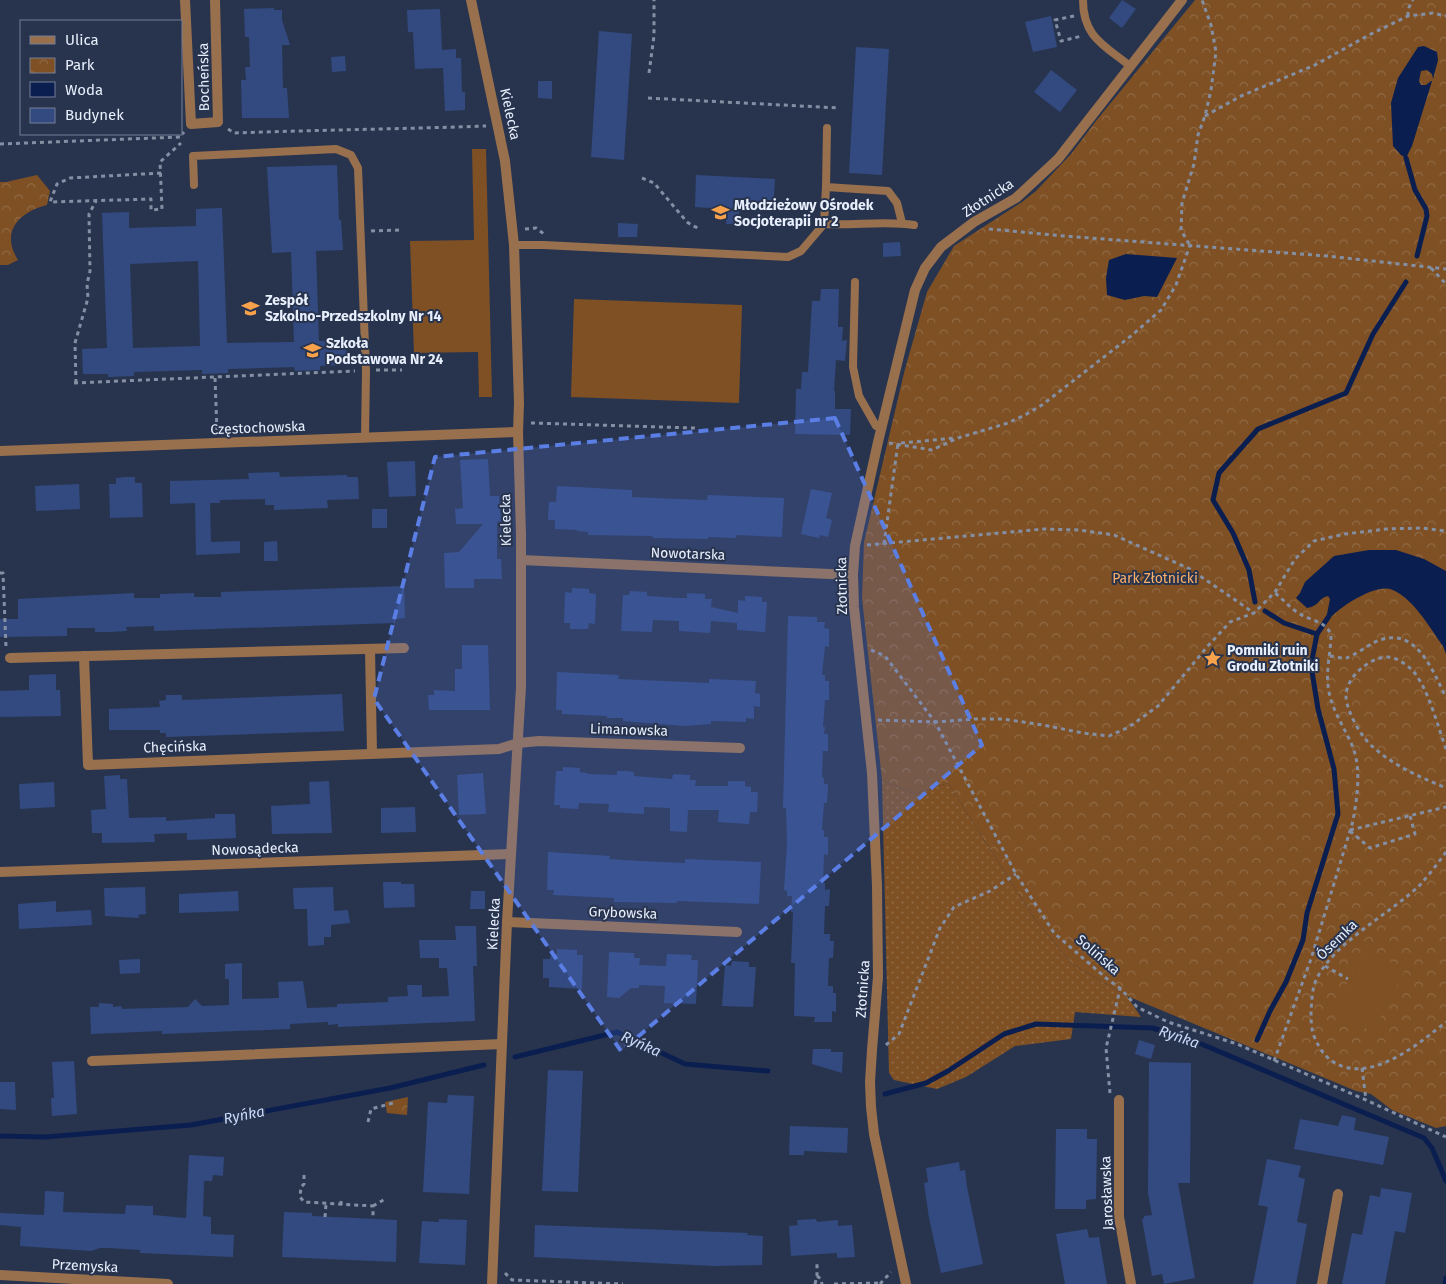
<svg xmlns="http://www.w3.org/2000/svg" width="1446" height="1284" font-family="'Fira Sans',sans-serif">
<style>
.grass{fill:url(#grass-dots)}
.park{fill:url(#park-crowns)}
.garden{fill:#7e5024}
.water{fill:#0b1e50}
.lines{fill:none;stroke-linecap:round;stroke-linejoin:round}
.stream{stroke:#0b1e50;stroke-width:5}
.building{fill:#324a80;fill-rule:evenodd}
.path{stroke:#858fa3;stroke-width:3;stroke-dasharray:4 4;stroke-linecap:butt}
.service{stroke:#98704e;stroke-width:8}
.minor{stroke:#98704e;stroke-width:10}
.marked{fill:#5a7ee3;fill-opacity:0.2;stroke:#5a7ee3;stroke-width:4;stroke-dasharray:10 6;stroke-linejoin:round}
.labels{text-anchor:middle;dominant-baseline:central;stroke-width:4;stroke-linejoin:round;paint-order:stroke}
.street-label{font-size:14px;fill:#e8effd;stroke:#28344e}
.poi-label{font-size:14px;font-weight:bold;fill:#e8effd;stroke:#28344e;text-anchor:start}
.park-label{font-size:14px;fill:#fbaf68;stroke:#28344e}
.water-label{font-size:15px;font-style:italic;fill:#c8d8fa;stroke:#28344e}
</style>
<defs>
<pattern id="grass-dots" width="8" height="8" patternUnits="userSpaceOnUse" patternTransform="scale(1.25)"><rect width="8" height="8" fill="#7e5024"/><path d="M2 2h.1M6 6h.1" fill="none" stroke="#906a45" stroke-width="1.8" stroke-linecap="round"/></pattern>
<pattern id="park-crowns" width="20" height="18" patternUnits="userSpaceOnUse" patternTransform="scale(1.25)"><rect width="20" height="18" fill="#7e5024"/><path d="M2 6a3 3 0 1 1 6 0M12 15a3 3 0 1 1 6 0" fill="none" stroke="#906a45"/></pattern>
</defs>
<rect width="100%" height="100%" fill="#28344e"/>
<polygon class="grass" points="882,780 915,794 948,783 1034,918 1072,964 1127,996 1141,1017 1075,1012 1071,1039 1015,1046 966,1077 937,1089 894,1080 889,1073"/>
<g class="park">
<polygon points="1195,0 1446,0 1446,1126 1436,1128 1392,1110 1371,1094 1356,1091 1127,996 1072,964 1034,918 948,783 915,794 882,780 862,598 864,542 905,369 927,292 954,246 1022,202 1036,191 1071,154 1096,121"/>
<path d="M37,175l13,16 -3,14c-28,7 -47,27 -29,55l-10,5h-8v-83h6z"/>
<polygon points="408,1097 407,1115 387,1113 385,1102"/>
</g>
<g class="garden">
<polygon points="472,149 486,149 492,397 479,397 478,352 414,353 410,241 474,240"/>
<polygon points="574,299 742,305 739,403 571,397"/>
<polygon points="1365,949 1405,970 1373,1032 1333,1011"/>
</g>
<g class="water">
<polygon points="1424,46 1437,52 1438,60 1433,79 1432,74 1427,70 1421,71 1419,81 1421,85 1426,85 1431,81 1432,81 1412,146 1406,158 1401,155 1393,146 1391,103 1398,78 1418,47"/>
<polygon points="1126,254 1177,258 1157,297 1144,296 1125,300 1107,295 1106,278 1109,260"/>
<path d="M1369,550h27l28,9 22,12v83l-3,-8c-13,-18 -31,-50 -53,-57 -9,-2 -21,3 -29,7 -12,6 -20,12 -29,20l-5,-2 3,-15 -2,-3c-10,2 -8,10 -21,12l-11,-10 4,-5 5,-11 29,-26z"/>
</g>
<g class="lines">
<g class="stream">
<polyline points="1406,158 1415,190 1426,209 1427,216 1417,256"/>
<polyline points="1255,602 1249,570 1233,533 1213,500 1219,473 1258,429 1346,393 1373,334 1406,282"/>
<polyline points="1265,611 1284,623 1317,634"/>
<polyline points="1257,1040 1270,1011 1286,982 1303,940 1307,913 1338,814 1334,769 1318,709 1311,665 1317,634 1329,616"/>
<polyline points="515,1057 617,1032 685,1064 768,1071"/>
<polyline points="885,1094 926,1083 948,1071 1004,1034 1036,1024 1153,1028 1199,1043 1424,1138 1432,1148 1446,1181"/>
<polyline points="0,1136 45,1137 191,1125 390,1088 484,1065"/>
<polyline points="1445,1284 1446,1278"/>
</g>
</g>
<g class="building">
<polygon points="1122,0 1136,9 1122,28 1109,18"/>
<polygon points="274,8 274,10 282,10 282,20 290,45 282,45 283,88 287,88 289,118 242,118 241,80 246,80 245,67 250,67 249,37 245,37 244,9"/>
<polygon points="440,9 442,50 456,49 456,58 461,58 462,92 465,92 465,110 445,111 443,68 415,69 413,32 408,32 407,10"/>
<polygon points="1051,16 1057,47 1033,52 1025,22"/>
<polygon points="599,31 632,34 624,160 591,157"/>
<polygon points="856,47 889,49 882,175 849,173"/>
<polygon points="345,56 346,71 332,72 331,57"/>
<polygon points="1051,70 1077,90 1060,112 1034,92"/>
<polygon points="538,81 552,81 552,99 538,98"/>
<path d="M337,165l2,55h2l2,30 -27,1 3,90 27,-1 1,25 -27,1v4l-25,1 -1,-4 -66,2v4l-26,1v-4l-68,2v4l-26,1v-3h-25l-1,-25 25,-1 -5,-135 27,-1v16l67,-2v-17l26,-1 5,135 67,-1 -3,-90 -19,1 -5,-86zM198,261l2,85 -67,2 -3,-84z"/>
<polygon points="696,175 775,179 773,212 739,210 739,224 726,224 727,209 695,207"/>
<polygon points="618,223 638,224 637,237 618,237"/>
<polygon points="900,242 901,256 883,257 883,243"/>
<polygon points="821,289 839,289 838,327 843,327 842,341 847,340 845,361 836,360 834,391 835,391 835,409 851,409 850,435 795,434 796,389 801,389 802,372 808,372 812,301 820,301"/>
<polygon points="488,459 490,496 499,496 501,521 497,522 497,559 501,559 502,579 474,579 474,588 445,588 444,553 459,552 483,524 456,524 455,509 463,508 460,460"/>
<polygon points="415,461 416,496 389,497 387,462"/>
<polygon points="279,472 280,477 347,475 347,477 358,477 359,499 327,500 328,508 274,510 274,505 265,505 265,499 220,500 220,503 210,503 211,542 240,541 240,553 196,555 195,503 170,504 170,481 249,479 248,473"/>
<polygon points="126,477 135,477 135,483 142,483 143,517 110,518 109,484 116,484 116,478"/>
<polygon points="79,484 80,509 36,511 35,486"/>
<polygon points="557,486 632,490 632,497 677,499 707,500 708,495 784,498 782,537 736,535 736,538 708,537 708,539 655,538 652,537 652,536 588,535 588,532 577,531 577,530 555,529 555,520 548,520 549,502 556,502"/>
<polygon points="811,489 832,493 826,518 832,520 828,537 820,535 819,538 801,534"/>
<rect x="372" y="509" width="15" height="19"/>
<polygon points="277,541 278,561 264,561 264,542"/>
<polygon points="404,586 405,618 395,619 395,623 154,631 154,626 126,627 127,631 111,632 95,632 95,628 67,628 67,636 0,637 0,619 18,619 18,599 134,593 134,598 160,598 160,594 194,593 194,597 221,597 221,592"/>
<polygon points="572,588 589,589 589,593 596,594 595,624 589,623 588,629 570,629 570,623 564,623 565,592 572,593"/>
<polygon points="630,591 647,592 647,596 680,598 687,598 687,593 705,594 705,599 712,599 711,607 738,613 738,600 745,601 745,596 762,597 762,602 767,602 765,632 737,630 737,623 711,621 710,633 679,631 679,621 653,620 652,632 621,631 623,595 629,595"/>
<polygon points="788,616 817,617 817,622 825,622 824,628 829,629 829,647 825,646 822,675 825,675 825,681 829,681 829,700 825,700 823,727 825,727 824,734 828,734 828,751 823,751 822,777 824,778 824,784 828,784 827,803 824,803 822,830 824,830 824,837 828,837 828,855 824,854 823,882 825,883 825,890 830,889 829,906 825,906 824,934 830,934 830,941 834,941 833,958 829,958 828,986 833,986 833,993 836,993 836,1012 832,1011 832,1022 814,1022 815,1017 794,1016 795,963 791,963 793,912 791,912 792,896 787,896 787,891 784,890 787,844 786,808 783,808"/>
<polygon points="462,645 488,645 490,710 429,710 428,695 434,695 434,690 455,691 455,669 462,669"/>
<polygon points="557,672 619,675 618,679 664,681 709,683 709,679 756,681 755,693 760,694 760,707 754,706 754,719 746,718 746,722 711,721 711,724 685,726 623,721 623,718 607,718 607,716 562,714 562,710 556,710"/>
<polygon points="56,674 56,690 60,690 61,716 0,717 0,691 29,690 29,675"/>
<polygon points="342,694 344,731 166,737 166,733 160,733 160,730 109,730 109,709 160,707 159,701 166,700 166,695 182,695 182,700"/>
<polygon points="563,767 580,768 580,772 587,773 587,774 617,775 617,771 626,771 634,772 634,776 672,779 673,774 690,775 690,780 696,780 695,786 728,786 728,781 745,781 745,786 751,787 751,792 758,792 757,812 750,812 749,824 718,822 719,810 688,810 687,832 670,831 670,808 644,807 644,814 608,812 609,804 579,803 578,809 560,808 560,805 554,805 556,771 563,771"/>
<polygon points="483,773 486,814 459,815 457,775"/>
<polygon points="120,775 120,779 127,779 129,818 166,817 166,821 215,818 215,814 235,814 236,838 187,840 187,833 154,834 155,842 102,843 102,833 92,833 91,810 106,809 104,776"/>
<polygon points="329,781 332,833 272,834 271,806 310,804 309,782"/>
<polygon points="54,782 55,807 20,809 19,784"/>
<polygon points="415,807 416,832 381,833 381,808"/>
<polygon points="548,852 610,856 609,859 640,861 685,863 685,859 761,862 759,904 677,901 677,903 614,902 614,898 553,895 554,890 547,890"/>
<polygon points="383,882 401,882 401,884 414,884 415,907 384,908"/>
<polygon points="145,887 146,914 138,915 139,918 105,916 104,888"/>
<polygon points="333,887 334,911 348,910 350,923 331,925 331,937 324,937 324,945 308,946 307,909 294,909 293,888"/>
<polygon points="238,891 239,911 179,913 179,894"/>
<polygon points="471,891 485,891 485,909 470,909"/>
<polygon points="56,901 56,912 91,910 92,925 19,929 18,904"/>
<polygon points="455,926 476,926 477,966 473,966 475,1021 338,1027 338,1024 328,1025 328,1022 290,1024 290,1029 162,1034 162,1031 91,1034 90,1007 99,1007 99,1003 113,1004 113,1007 121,1006 122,1009 188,1007 195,999 202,1006 229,1005 229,979 225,979 225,964 242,963 242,999 279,998 278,982 303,981 307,1008 337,1007 337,1004 388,1002 388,997 408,996 407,985 422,985 422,997 449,996 447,968 439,968 439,958 420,958 419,940 456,940"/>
<polygon points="557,949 577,950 577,955 583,955 582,989 549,987 549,978 543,978 543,959 550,959 551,954 557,954"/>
<polygon points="609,952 634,953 634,958 640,958 639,965 666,966 667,954 692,955 691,960 698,960 696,1004 664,1003 665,986 639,985 639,988 631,988 619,998 607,997"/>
<polygon points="140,959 140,973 120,974 119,960"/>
<polygon points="732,961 749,962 749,967 756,967 753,1007 722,1006 725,965 731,966"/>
<polygon points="1139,1040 1155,1045 1151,1059 1135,1054"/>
<polygon points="813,1049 831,1049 831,1052 843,1052 842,1073 812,1064"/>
<polygon points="74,1061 77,1114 52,1116 51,1098 54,1098 52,1062"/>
<polygon points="1149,1062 1191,1063 1190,1183 1178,1183 1195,1278 1164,1284 1162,1274 1152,1276 1142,1219 1144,1218 1144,1216 1152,1215 1148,1193"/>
<polygon points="548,1070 583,1071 578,1192 542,1191"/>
<polygon points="0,1082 15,1082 16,1110 0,1109"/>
<polygon points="448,1095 474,1096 469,1194 423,1192 428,1102 447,1103"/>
<polygon points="1342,1115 1356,1118 1354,1130 1389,1137 1383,1165 1294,1149 1300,1119 1338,1126"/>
<polygon points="790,1126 848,1128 847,1153 804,1151 804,1155 789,1155"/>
<polygon points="1056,1129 1087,1129 1087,1139 1097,1139 1096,1199 1086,1200 1086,1209 1055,1209"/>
<polygon points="189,1155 224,1157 223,1176 213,1175 212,1181 204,1181 203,1216 211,1217 211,1234 234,1235 233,1257 140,1253 140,1250 109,1248 100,1248 91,1251 20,1246 21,1227 0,1225 0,1213 44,1215 45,1191 64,1192 63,1212 124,1214 125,1213 126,1205 153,1206 153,1215 186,1218"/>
<polygon points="1267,1159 1301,1166 1298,1177 1305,1179 1297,1222 1307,1224 1296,1284 1253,1284 1268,1207 1258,1205"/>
<polygon points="959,1162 960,1171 965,1170 967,1187 983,1264 941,1273 929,1218 924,1183 928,1182 926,1168"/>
<polygon points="1381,1188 1412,1193 1405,1233 1395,1231 1385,1284 1342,1284 1352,1233 1362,1235 1370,1195 1380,1197"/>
<polygon points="284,1212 312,1213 312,1216 397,1220 396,1262 282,1257"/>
<polygon points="439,1219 467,1220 465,1265 419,1263 422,1221 439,1222"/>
<polygon points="816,1219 817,1222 838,1220 838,1226 852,1225 855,1257 837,1258 837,1253 791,1256 789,1226 798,1225 797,1220"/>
<polygon points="535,1225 748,1233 747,1235 763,1236 762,1265 714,1266 534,1257"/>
<polygon points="1087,1229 1089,1238 1099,1237 1107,1284 1065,1284 1056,1234"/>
</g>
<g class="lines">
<g class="path">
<polyline points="1074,16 1055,20 1061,41 1082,36"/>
<polyline points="1408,16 1408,9 1413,0"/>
<polyline points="649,73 654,36 654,0"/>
<polyline points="648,98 839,108"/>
<polyline points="1205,116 1241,96 1315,65 1369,35 1408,16 1433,13 1446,16"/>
<path d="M228,129l6,4c84,-3 168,-4 252,-7"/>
<polyline points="0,144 180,137 184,132"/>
<polyline points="161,173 70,178 57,184 50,202 151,199 151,210 162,209 160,162 181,143"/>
<polyline points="642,178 654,183 687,222 693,226 701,229"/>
<polyline points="525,229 536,228 544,234"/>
<polyline points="989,229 1064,236 1327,256 1446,269"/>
<polyline points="371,231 399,230"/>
<polyline points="1189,244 1181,230 1182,203 1194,164 1198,135 1205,116 1211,90 1216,52 1211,25 1202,0"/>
<polyline points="1431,268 1446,284"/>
<polyline points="376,370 402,370"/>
<polyline points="215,378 217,432"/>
<polyline points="74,383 355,371"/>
<polyline points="76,383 75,343 88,298 87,284 90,271 89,214 96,201"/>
<polyline points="531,423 695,428"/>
<polyline points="889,443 932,450 958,438 1008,423 1025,415 1042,405 1131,336 1161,310 1176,285 1190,245"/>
<polyline points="901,443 955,438"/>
<polyline points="884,544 898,443"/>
<polyline points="867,545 1044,529 1079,530 1114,535 1190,569 1254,613"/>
<polyline points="0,573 3,573 6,647"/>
<polyline points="871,650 885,656 935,722 1016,874 1054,933 1106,978 1121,989 1137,1007 1168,1022 1237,1044 1366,1100 1446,1137"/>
<path d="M1330,656c5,0 12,3 16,2 7,-2 20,-11 27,-15 41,-21 59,25 73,55"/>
<polyline points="878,720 935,722 975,719 1003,719 1043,725 1083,733 1109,736 1129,727 1158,706 1207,647 1230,622 1254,613 1275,592 1295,559 1314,541 1345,534 1386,529 1422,528 1446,531"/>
<path d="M1446,749c-8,-22 -19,-65 -35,-80 -4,-4 -12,-9 -17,-11 -19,-6 -49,18 -48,39 1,15 15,40 27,50 21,19 47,30 73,41"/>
<polyline points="1350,830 1446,807"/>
<polyline points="1350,831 1370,848 1415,834 1410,816"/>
<path d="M1446,852c-8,11 -17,23 -26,33 -30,29 -86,57 -104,95 -4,9 -4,20 -5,30 0,9 0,18 3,26 6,15 15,27 31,31 34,10 76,-25 101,-45"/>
<polyline points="1325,966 1348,979"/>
<polyline points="886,1045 899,1034 940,928 954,907 990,891 1016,874"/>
<path d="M1274,1061l37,-102 42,-138c4,-24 9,-52 -1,-76 -9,-20 -22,-38 -24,-60 -2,-16 3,-34 3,-51 -8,-15 -22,-13 -34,-22 -8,-5 -14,-13 -22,-19"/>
<polyline points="1362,1068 1366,1100"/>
<polyline points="1110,1093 1106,1048 1120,989"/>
<polyline points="368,1122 371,1109 393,1103"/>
<polyline points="304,1175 304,1184 301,1187 300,1197 304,1202 373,1206 373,1219"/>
<polyline points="341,1205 341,1197"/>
<polyline points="373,1206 385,1199"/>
<polyline points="325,1217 326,1204"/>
<polyline points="505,1273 512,1280 623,1284"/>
<polyline points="817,1276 821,1279 822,1284"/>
<polyline points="815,1284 817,1276 817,1263"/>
<polyline points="834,1284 881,1283"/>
<polyline points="880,1284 891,1272"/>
</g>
<g class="service">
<path d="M1083,0c0,37 21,45 47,66"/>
<polyline points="194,185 193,156 336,149 351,155 358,168 366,371 365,437"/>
<polyline points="826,187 888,191 897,203 902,223"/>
<path d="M824,224c30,2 61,-4 90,1"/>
<polyline points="514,245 543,245 788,257 801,251 824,224 826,187 827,128"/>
<polyline points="855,282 853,367 859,396 876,426 882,427"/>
</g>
<g class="minor">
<polyline points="185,0 191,124 218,122 215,0"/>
<polyline points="471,0 505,161 514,245 519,403 518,432 521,535 521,687 507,922 492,1284"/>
<polyline points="0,451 518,432"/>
<polyline points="521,560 853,575"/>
<polyline points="370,649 372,753"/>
<polyline points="84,656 88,765 499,749 518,743 539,741 740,748"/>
<polyline points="10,658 404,648"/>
<polyline points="0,872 511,854"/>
<polyline points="507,922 737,932"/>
<polyline points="92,1061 502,1044"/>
<polyline points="1119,1100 1119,1217 1131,1284"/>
<polyline points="0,1275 168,1284"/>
<polyline points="906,1284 874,1134 871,1107 870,1082 872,1050 878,977 877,886 872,773 854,607 853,575 855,546 878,442 915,290 925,268 941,247 974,222 1016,198 1058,159 1182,0"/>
<polyline points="1322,1284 1338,1194"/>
</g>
</g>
<path class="marked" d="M835,418l147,327 -361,306 -247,-352 61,-242z"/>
<defs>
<symbol id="school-bare" viewBox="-9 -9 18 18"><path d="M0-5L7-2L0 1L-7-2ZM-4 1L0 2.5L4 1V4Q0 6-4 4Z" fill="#f8a14b" stroke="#28344e" stroke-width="2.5" paint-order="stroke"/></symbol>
<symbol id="sight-bare" viewBox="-9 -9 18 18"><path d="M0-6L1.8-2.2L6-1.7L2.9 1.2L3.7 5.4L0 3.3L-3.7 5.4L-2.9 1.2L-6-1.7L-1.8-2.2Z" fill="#f8a14b" stroke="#28344e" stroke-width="2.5" paint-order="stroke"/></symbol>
</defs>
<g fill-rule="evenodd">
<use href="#school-bare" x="708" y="200" width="25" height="25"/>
<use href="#school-bare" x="238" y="296" width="25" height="25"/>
<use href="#school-bare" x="300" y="338" width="25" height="25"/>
<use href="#sight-bare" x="1200" y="646" width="25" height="25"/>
</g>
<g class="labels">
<g class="street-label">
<text transform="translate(204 77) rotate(-91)">Bocheńska</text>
<text transform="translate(510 114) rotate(78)">Kielecka</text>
<text transform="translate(988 198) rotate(-33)">Złotnicka</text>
<text transform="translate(258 428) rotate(-2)">Częstochowska</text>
<text transform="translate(506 520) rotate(-91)">Kielecka</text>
<text transform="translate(688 554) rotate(2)">Nowotarska</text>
<text transform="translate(842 586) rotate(-91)">Złotnicka</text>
<text transform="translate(629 730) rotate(2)">Limanowska</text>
<text transform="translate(175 747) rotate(-2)">Chęcińska</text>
<text transform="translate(255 849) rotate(-2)">Nowosądecka</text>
<text transform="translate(623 913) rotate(2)">Grybowska</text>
<text transform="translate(494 924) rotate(-87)">Kielecka</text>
<text transform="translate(1337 940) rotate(-44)">Ósemka</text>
<text transform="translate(1098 955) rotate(41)">Solińska</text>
<text transform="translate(863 989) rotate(-86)">Złotnicka</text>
<text transform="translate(1107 1193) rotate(-92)">Jarosławska</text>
<text transform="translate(85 1266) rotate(3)">Przemyska</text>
</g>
<g class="poi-label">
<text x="734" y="205">Młodzieżowy Ośrodek<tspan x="734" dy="16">Socjoterapii nr 2</tspan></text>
<text x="265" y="300">Zespół<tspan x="265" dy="16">Szkolno-Przedszkolny Nr 14</tspan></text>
<text x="326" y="343">Szkoła<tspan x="326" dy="16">Podstawowa Nr 24</tspan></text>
<text x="1227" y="650">Pomniki ruin<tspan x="1227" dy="16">Grodu Złotniki</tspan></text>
</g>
<g class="park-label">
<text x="1155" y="578">Park Złotnicki</text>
</g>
<g class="water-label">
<text transform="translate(1179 1037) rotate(19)">Ryńka</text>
<text transform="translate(641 1044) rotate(24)">Ryńka</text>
<text transform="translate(244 1115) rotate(-11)">Ryńka</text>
</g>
</g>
<rect x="20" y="20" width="162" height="115" fill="#28344e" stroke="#757f94"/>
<rect x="30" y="36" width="25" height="8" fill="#98704e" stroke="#757f94"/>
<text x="65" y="45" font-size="15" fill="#e8effd">Ulica</text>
<rect x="30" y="58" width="25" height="15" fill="url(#park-crowns)" stroke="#757f94"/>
<text x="65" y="70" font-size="15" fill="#e8effd">Park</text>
<rect x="30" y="82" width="25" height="15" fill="#0b1e50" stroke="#757f94"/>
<text x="65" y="95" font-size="15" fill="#e8effd">Woda</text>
<rect x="30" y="108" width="25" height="15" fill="#324a80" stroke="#757f94"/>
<text x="65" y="120" font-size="15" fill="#e8effd">Budynek</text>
</svg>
